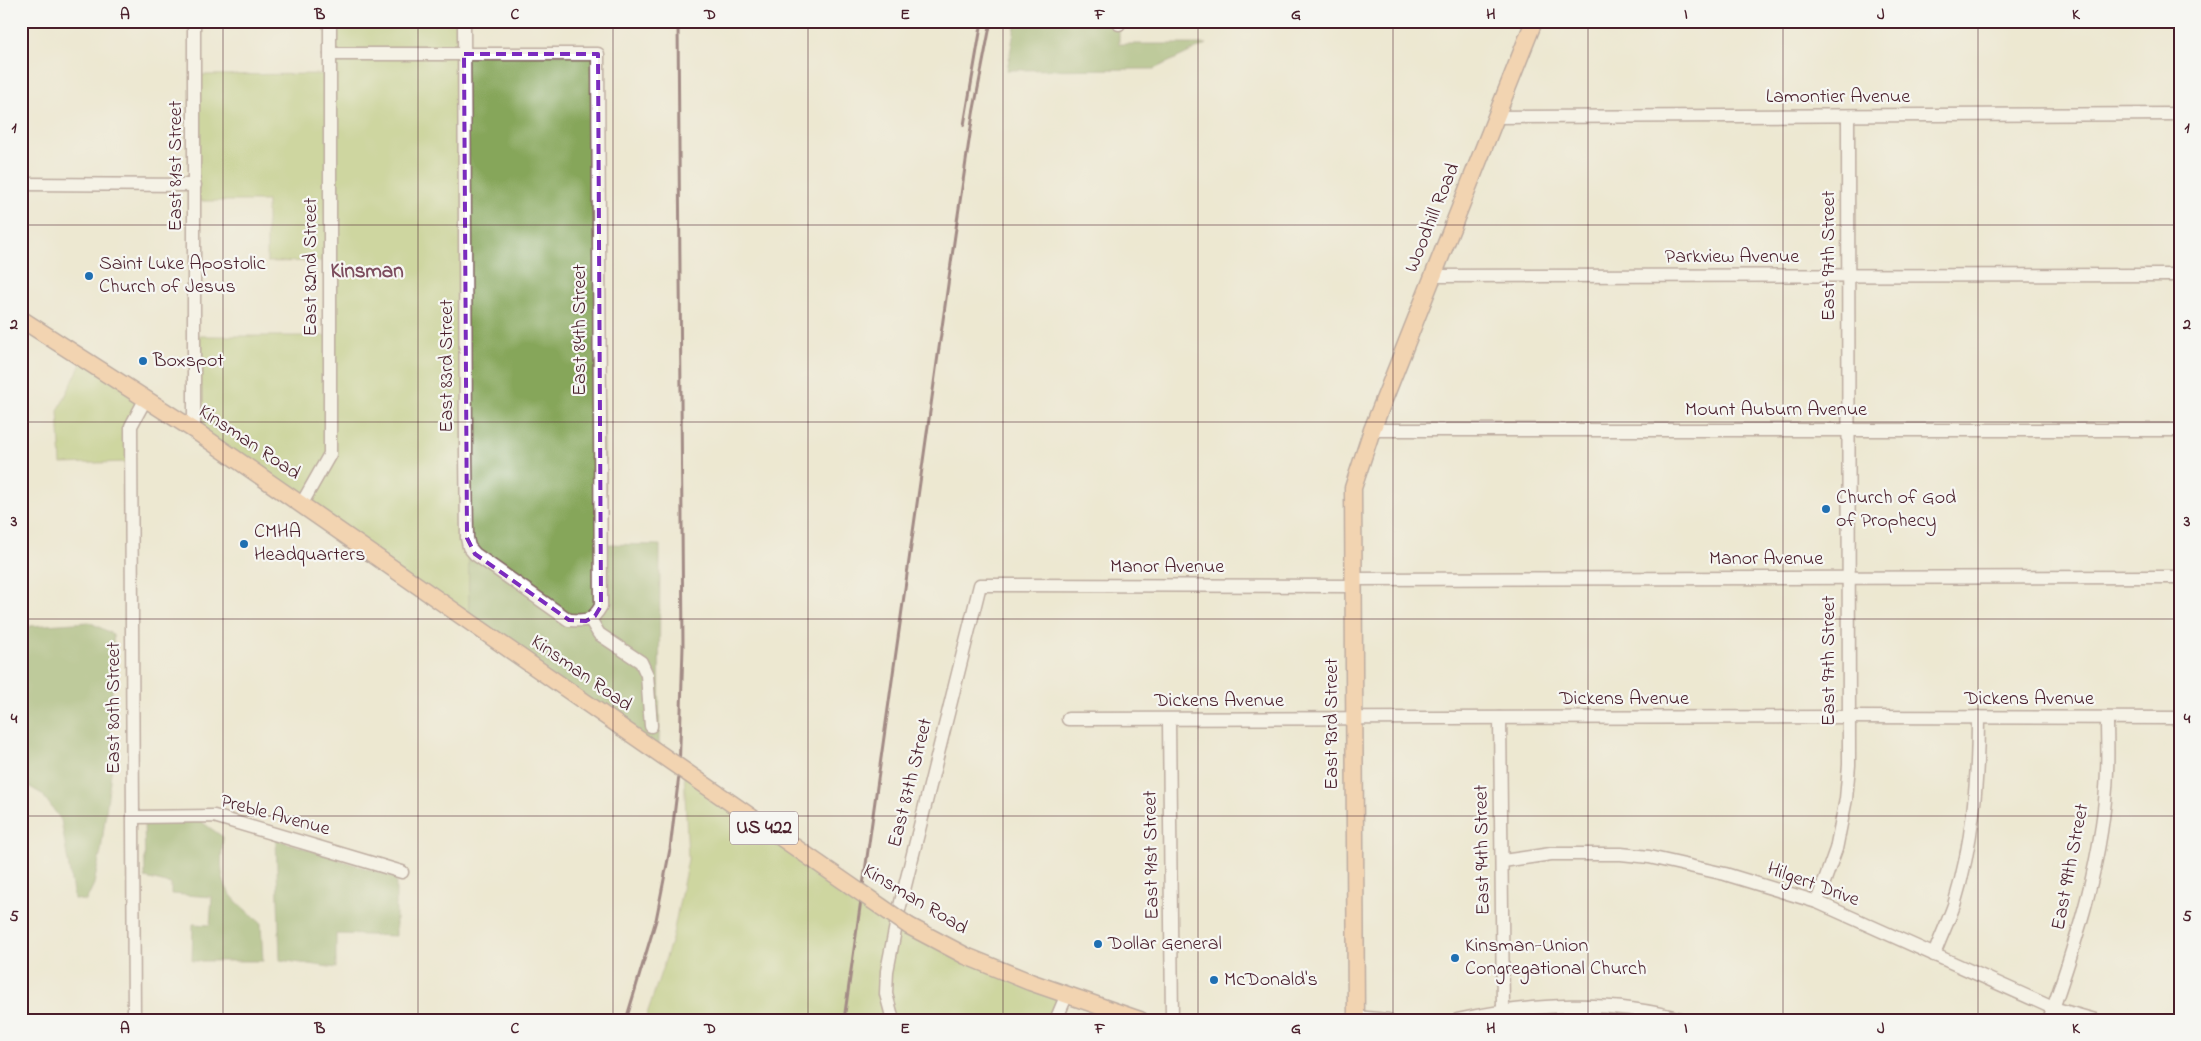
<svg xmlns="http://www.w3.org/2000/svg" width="2201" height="1041" font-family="'Indie Flower',sans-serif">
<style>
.green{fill:#a8c065;stroke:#797048}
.forest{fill:#86a65a;stroke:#686242}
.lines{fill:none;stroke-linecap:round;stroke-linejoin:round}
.minor-casing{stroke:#836565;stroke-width:15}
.major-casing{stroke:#836565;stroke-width:19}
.minor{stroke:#fff;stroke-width:12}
.major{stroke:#f9bc8a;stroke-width:16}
.rail{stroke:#4a1f2b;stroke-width:3}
.major-bridge-casing{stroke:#836565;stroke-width:19;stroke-linecap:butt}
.major-bridge{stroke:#f9bc8a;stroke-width:16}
.marked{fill:none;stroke:#7b2cbf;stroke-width:4;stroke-dasharray:10 6;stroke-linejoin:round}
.grid{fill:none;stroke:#4a1f2b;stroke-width:1;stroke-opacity:0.55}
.poi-dot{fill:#1f6fb2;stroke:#f6f6f2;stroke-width:2}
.labels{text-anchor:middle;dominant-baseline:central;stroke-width:4.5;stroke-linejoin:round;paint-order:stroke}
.shield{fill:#f6f6f2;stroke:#7e6067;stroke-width:1}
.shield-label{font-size:19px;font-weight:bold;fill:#4a1f2b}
.street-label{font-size:20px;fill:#4a1f2b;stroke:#f6f6f2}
.poi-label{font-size:20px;fill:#4a1f2b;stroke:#f6f6f2;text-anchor:start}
.neighbourhood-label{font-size:21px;font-weight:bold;fill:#7c4d5e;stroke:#f6f6f2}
.neatline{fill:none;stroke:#4a1f2b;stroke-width:2}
.grid-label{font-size:16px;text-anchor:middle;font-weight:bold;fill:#4a1f2b}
</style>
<rect width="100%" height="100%" fill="#f6f6f2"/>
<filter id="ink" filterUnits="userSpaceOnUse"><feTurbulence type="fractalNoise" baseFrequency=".02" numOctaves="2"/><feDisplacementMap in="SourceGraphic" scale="10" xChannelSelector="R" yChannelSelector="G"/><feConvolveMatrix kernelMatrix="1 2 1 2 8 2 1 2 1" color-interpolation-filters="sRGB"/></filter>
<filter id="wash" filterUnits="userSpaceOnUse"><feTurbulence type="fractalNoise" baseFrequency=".0096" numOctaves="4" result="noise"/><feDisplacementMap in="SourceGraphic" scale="20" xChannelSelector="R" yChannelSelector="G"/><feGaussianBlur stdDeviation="1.12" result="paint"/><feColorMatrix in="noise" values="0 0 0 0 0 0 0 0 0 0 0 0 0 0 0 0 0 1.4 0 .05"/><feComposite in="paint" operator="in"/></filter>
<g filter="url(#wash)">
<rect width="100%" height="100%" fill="#ede8d1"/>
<g class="green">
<polygon points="330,21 464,21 469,622 194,430 194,336 330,336 330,261 267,262 267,201 195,201 194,75 330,74"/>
<polygon points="83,360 145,400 131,426 131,462 61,464 58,411"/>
<polygon points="684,772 909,926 1067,994 1056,1020 645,1020 672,939 688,859"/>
</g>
<g class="forest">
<polygon points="1016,21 1119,21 1119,44 1207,44 1154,69 1007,70"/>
<polygon points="464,54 598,54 606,544 660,545 659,755 469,622"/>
<polygon points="89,622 113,634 115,665 109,718 114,749 101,851 94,884 86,901 74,899 61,820 42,794 21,782 21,640 30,626"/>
<path d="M144,817h51l28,20c-5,50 1,55 38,86l2,38h-71l1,-37 17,1 2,-28 -41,-3v-10l-26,-6z"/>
<polygon points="276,839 396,878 396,936 336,934 336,968 280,960"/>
</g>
</g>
<g filter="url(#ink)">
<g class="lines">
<defs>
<g id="minor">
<polyline points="1119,21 1119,24"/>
<path d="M330,54h125c48,0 95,0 143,0l3,552c-9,16 -15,15 -32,14l-94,-66 -6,-7 -2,-9 -1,-86v-5c-1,-142 -1,-284 -2,-426"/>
<polyline points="1496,117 2180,114"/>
<polyline points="21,184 195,185"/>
<polyline points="1433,276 2180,275"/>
<polyline points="194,430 194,21"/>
<polyline points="1372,430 2180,430"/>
<polyline points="301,505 330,454 330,21"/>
<polyline points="1353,579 2180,577"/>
<polyline points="590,619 599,634 641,662 647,675 651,726"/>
<polyline points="1500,718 1503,1010"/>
<polyline points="1068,719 1838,717 2180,718"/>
<polyline points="1169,720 1172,1020"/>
<polyline points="134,817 214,816 402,872"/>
<polyline points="1503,861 1551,854 1621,854 1649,857 1725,874 1817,902 2053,1008 2095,1020"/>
<polyline points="1817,902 1836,849 1846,799 1849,765 1848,116"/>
<path d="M1934,955c6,-17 14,-33 20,-50 19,-62 24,-124 24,-188"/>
<polyline points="1356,1017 1388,1020"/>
<polyline points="134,1020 131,426 145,400"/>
<polyline points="893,1020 886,994 887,971 899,910 980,585 1353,586"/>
<polyline points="1056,1020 1067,994"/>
<path d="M1457,1020c76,-16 152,-22 228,0"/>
<path d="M2049,1020c28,-80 55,-164 58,-249 1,-17 0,-35 0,-53"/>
</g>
<g id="major">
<polyline points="21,319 194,430 621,727"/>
<polyline points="909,926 966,956 1030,982 1140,1020"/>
<polyline points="1356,1020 1353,488 1372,430 1534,21"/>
</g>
</defs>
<use href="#minor" class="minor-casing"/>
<use href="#major" class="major-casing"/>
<use href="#minor" class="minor"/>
<use href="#major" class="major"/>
<g class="rail">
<polyline points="964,125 982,21"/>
<polyline points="626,1020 656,920 670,849 679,775 683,647 678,21"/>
<polyline points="844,1020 955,235 973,114 991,21"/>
</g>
<defs>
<polyline id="major-bridge" points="621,727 909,926"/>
</defs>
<use href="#major-bridge" class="major-bridge-casing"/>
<use href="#major-bridge" class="major-bridge"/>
</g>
</g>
<path d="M0 0H2201V1041H0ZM464,54h134l3,552 -6,10 -9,5 -17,-1 -94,-66 -8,-16z" fill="#ede8d1" fill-opacity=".55" fill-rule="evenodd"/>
<path class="marked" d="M464,54h134l3,552 -6,10 -9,5 -17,-1 -94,-66 -8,-16z"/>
<path class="grid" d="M223,21v999M418,21v999M613,21v999M808,21v999M1003,21v999M1198,21v999M1393,21v999M1588,21v999M1783,21v999M1978,21v999M21,225h2159M21,422h2159M21,619h2159M21,816h2159"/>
<g class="poi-dot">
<circle cx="89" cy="276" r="5"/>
<circle cx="143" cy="361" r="5"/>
<circle cx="1826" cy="509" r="5"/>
<circle cx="244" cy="544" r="5"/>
<circle cx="1098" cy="944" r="5"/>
<circle cx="1455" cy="958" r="5"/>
<circle cx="1214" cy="980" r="5"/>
</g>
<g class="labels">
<rect class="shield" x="730" y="811.5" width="68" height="33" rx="4"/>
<g class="shield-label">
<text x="764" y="828">US 422</text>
</g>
<g class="street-label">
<text x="1838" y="97">Lamontier Avenue</text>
<text transform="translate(176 166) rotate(-90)">East 81st Street</text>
<text transform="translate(1433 218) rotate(-68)">Woodhill Road</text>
<text transform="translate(1829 256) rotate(-90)">East 97th Street</text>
<text x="1732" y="257">Parkview Avenue</text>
<text transform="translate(311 267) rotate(-90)">East 82nd Street</text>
<text transform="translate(580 330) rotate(-90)">East 84th Street</text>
<text transform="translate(447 366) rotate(-90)">East 83rd Street</text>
<text x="1776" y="410">Mount Auburn Avenue</text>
<text transform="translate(249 443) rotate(34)">Kinsman Road</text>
<text x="1766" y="559">Manor Avenue</text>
<text x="1167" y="567">Manor Avenue</text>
<text transform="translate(1829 661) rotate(-90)">East 97th Street</text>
<text transform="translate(581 674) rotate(35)">Kinsman Road</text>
<text x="1624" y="699">Dickens Avenue</text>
<text x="2029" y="699">Dickens Avenue</text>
<text x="1219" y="701">Dickens Avenue</text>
<text transform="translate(114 708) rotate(-90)">East 80th Street</text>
<text transform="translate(1332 724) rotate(-90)">East 93rd Street</text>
<text transform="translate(911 783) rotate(-76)">East 87th Street</text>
<text transform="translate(275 816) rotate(15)">Preble Avenue</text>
<text transform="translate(1483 850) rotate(-91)">East 94th Street</text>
<text transform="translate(1152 855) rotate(-91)">East 91st Street</text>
<text transform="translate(2071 867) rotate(-79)">East 99th Street</text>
<text transform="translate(1813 885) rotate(20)">Hilgert Drive</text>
<text transform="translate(915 900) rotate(31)">Kinsman Road</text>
</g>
<g class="poi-label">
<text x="99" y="264">Saint Luke Apostolic<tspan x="99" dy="23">Church of Jesus</tspan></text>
<text x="153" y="361">Boxspot</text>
<text x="1836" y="498">Church of God<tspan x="1836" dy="23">of Prophecy</tspan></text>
<text x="254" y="532">CMHA<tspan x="254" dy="23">Headquarters</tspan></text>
<text x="1108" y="944">Dollar General</text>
<text x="1465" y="946">Kinsman-Union<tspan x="1465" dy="23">Congregational Church</tspan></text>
<text x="1224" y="980">McDonald's</text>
</g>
<g class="neighbourhood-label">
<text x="367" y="272">Kinsman</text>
</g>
</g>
<rect width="2201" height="1041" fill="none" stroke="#f6f6f2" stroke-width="55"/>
<rect x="28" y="28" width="2146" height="986" class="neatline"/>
<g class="grid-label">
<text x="125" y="19">A</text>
<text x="320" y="19">B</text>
<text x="515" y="19">C</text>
<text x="710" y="19">D</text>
<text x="905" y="19">E</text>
<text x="1100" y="19">F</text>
<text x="1296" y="19">G</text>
<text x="1491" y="19">H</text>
<text x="1686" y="19">I</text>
<text x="1881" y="19">J</text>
<text x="2076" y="19">K</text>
<text x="14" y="132">1</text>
<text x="2187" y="132">1</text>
<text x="14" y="329">2</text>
<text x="2187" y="329">2</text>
<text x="14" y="526">3</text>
<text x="2187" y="526">3</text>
<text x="14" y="723">4</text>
<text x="2187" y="723">4</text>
<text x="14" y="921">5</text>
<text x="2187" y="921">5</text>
<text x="125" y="1033">A</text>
<text x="320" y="1033">B</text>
<text x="515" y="1033">C</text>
<text x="710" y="1033">D</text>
<text x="905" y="1033">E</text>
<text x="1100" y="1033">F</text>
<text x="1296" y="1033">G</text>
<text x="1491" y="1033">H</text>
<text x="1686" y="1033">I</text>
<text x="1881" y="1033">J</text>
<text x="2076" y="1033">K</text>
</g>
</svg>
